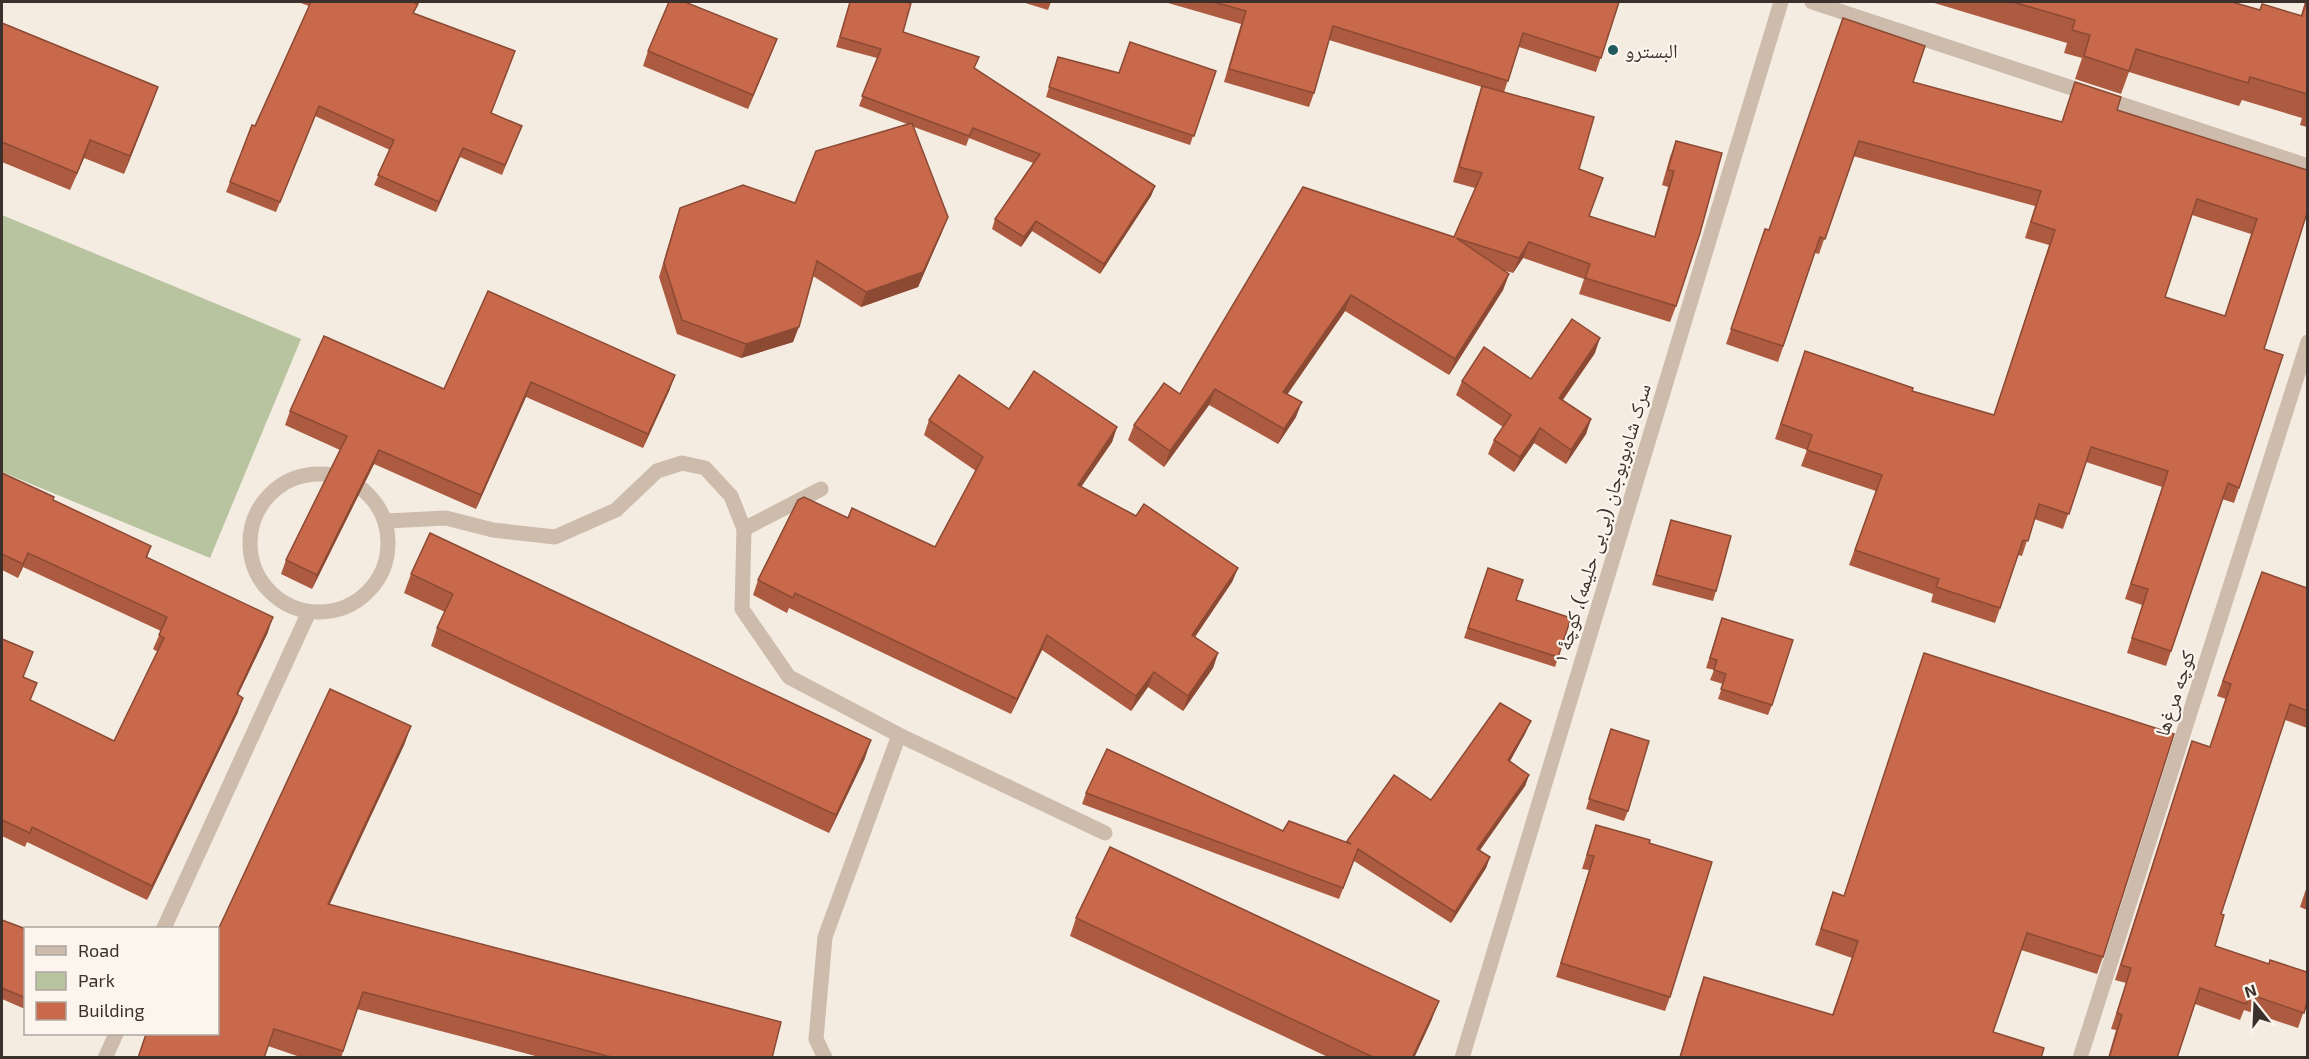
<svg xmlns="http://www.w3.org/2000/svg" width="2309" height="1059" font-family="'Exo 2','Noto Naskh Arabic',sans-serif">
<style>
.green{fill:#b8c4a0}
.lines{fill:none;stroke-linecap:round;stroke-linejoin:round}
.service{stroke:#cdbbac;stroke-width:15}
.minor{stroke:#cdbbac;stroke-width:15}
.wall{fill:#ac5a40;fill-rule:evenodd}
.shaded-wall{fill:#8c4a34}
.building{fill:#c8694b;stroke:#8c4a34;stroke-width:1.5;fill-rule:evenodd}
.poi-dot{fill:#1f5a5e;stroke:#fbf5ee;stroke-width:2}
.labels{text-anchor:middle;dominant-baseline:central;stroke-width:4.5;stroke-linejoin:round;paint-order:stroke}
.poi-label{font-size:20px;fill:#3b302b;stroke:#fbf5ee;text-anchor:start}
.street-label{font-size:20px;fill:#3b302b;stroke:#fbf5ee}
</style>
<rect width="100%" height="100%" fill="#f4ebe1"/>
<polygon class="green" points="2,215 301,339 210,558 2,472"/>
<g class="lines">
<g class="service">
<circle cx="319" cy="543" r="69"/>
<polyline points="386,521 446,518 493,530 555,537 616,510 657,471 682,463 705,468 731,496 744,529 742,609 789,677 899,735 1105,833"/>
<polyline points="744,529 821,489"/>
<polyline points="164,928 309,612"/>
<polyline points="105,1058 116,1034"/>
<polyline points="825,1058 816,1039 825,937 899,735"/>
</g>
<g class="minor">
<polyline points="1812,2 2308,166"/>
<polyline points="1462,1058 1781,2"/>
<polyline points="2080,1058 2308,342"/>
</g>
</g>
<g class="wall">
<polygon points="298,2 412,2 418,4 414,13 491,113 518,136 502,175 460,157 436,212 374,185 390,150 315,116 276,212 226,192 252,125 255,126 309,6"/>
<polygon points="850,2 905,2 903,32 975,69 1155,186 1151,196 1100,274 1032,231 1021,247 992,229 995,219 1033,163 969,138 966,146 914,127 942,232 918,287 861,307 813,276 793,342 741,358 677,334 659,277 675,223 680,208 795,203 907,124 859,106 877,58 836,47"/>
<polygon points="1022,2 1051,2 1048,10"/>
<polygon points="1168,2 1619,2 1596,72 1519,47 1504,92 1579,169 1589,216 1654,237 1668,187 1662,185 1670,157 1676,141 1676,306 1670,322 1579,294 1584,279 1523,258 1513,273 1502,270 1509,274 1503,290 1449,375 1345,311 1287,394 1296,417 1278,444 1209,405 1164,467 1128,440 1134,425 1180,394 1454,237 1475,188 1453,182 1477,101 1482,87 1329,40 1314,93 1309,107 1224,82 1241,24 1168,3"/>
<polygon points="1931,2 2232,2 2260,10 2301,15 2305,2 2307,2 2307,127 2300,125 2302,118 2242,100 2239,106 2129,72 2121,94 2075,79 2082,58 2064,53 2067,43"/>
<polygon points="2,23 158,87 124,174 84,158 70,190 2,162"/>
<polygon points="777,39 748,109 643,66 648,51"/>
<polygon points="1058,57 1119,73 1216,71 1190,145 1046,97"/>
<path d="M1913,82l149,40 13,-40 42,28 190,60 -43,179 -25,139 -5,15 -12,-4 -56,167 -39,-13 15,-48 -17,-6 37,-112 -76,-25 -23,67 -29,-10 -12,37 -4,-1 -23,68 -64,-21 2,-8 -84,-29 27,-74 -75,-25 6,-16 -32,-11 24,-72 113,24 82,24 55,-170 -24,-7 10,-32 -182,-50 -34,98 -4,-1 -37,109 -52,-18 34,-99 9,-15zM2192,215l59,19 -26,82 -60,-19z"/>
<polygon points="488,291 670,389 643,448 526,397 476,509 374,464 312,589 281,574 286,560 340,450 285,425 290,411 444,389"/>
<polygon points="1595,353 1563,400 1591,419 1586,434 1566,464 1534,443 1514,472 1488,454 1494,440 1503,427 1456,395 1462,381 1531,379"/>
<polygon points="1009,409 1117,427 1112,442 1081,487 1238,568 1232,582 1195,637 1218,653 1213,668 1183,711 1148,687 1131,711 1042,650 1011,714 789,608 787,613 753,595 758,580 848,518 935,547 976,471 924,435 929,420"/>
<polygon points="2,473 53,500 151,546 147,558 268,632 238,695 238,712 147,900 27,842 25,847 2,836 2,639 23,677 30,701 114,741 158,652 153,649 161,631 23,567 18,578 2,570"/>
<polygon points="1671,520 1716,591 1713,601 1652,585"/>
<polygon points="1488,568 1516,600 1571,618 1555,667 1464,638"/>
<polygon points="2262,572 2307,588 2307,728 2285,720 2221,914 2215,946 2307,1002 2298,1028 2244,1010 2240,1020 2195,1004 2177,1058 2108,1058 2116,1030 2111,1029 2126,983 2115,980 2192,741 2210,747 2226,699 2217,696"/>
<polygon points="411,574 865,758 829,833 431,646 437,628 445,612 404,593"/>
<polygon points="1722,618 1772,705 1768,715 1718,699 1723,684 1710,680 1714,670 1706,668"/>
<polygon points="1924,653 2103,957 2097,974 2021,950 1993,1032 2041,1058 1679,1058 1698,994 1704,977 1832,1015 1852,958 1815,945 1833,892 1844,896"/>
<polygon points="1611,729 1628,811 1624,821 1586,809"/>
<polygon points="1526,732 1510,761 1529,775 1525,786 1480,850 1490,857 1486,868 1451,923 1354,861 1339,899 1082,804 1086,793 1283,831 1346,842 1394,775 1431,800"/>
<polygon points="405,743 329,904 772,1058 543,1058 357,1009 341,1058 303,1058 268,1046 264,1058 138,1058 146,1034 218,1034"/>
<polygon points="1596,825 1649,843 1670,997 1665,1011 1556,977 1589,870 1582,869"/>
<polygon points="2307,886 2307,910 2300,907"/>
<polygon points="1076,918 1432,1019 1414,1058 1330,1058 1070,936"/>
<polygon points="2,920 26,929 26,1009 25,1009 2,999"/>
</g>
<g class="shaded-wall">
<polygon points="777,39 771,54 748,109 753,95"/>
<polygon points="158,87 152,104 124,174 130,156"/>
<polygon points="90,140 84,158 70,190 77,173"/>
<polygon points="463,148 460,157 436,212 439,202"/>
<polygon points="1155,186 1151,196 1100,274 1104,264"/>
<polygon points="948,217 942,232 918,287 861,307 866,292"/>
<polygon points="1036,221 1032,231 1021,247 1024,237"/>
<polygon points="1529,242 1523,258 1513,273 1519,258"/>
<polygon points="1509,274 1503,290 1449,375 1455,359"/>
<polygon points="1351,295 1345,311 1278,408 1283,392"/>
<polygon points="799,327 793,342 741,358 746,344"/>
<polygon points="1600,338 1595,353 1554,412 1559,398"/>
<polygon points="675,375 670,389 643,448 648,434"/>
<polygon points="531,382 526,397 476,509 481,495"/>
<polygon points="1215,389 1209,405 1164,467 1170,451"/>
<polygon points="1302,402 1296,417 1278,444 1284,429"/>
<polygon points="1591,419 1586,434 1566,464 1571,450"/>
<polygon points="1117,427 1112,442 1072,500 1078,485"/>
<polygon points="1540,428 1534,443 1514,472 1520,457"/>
<polygon points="379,450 374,464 312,589 317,575"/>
<polygon points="28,553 23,567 18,578 23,564"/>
<polygon points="1238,568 1232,582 1186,650 1192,635"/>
<polygon points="273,617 268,632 231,709 237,694"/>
<polygon points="1047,635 1042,650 1011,714 1017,699"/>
<polygon points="1218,653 1213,668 1183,711 1188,696"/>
<polygon points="1154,672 1148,687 1131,711 1136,696"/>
<polygon points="243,698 238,712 147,900 152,886"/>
<polygon points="1531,721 1526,732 1504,772 1508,760"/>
<polygon points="411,726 405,743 322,921 328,904"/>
<polygon points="871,740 865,758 829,833 836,815"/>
<polygon points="1529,775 1525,786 1473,860 1477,849"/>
<polygon points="1490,857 1486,868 1451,923 1455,912"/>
<polygon points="1439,1001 1432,1019 1414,1058 1412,1058"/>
</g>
<g class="building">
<polygon points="311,2 412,2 418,4 413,13 515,51 491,113 522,126 505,165 463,148 439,202 378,175 394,140 319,106 280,202 230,182 252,125 255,126"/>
<polygon points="669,2 685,2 777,39 753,95 648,51"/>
<polygon points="850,2 905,2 911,3 903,32 979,57 974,68 1155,186 1104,264 1036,221 1024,237 995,219 1040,154 973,128 969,136 862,96 881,49 840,37"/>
<polygon points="1214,2 1619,2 1601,58 1523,33 1508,81 1333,26 1314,93 1229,69 1246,11"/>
<polygon points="2013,2 2232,2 2260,10 2262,4 2302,16 2306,2 2307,2 2307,94 2250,77 2248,83 2136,49 2129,71 2084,56 2090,35 2072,30 2075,20"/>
<path d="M1843,18l82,28 -12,36 149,40 13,-40 46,15 -4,13 190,60v43l-43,136 19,6 -44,133 -11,-5 -57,168 -39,-13 16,-49 -17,-5 37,-113 -77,-24 -22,67 -30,-10 -11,37 -5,-1 -23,68 -64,-21 3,-8 -84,-29 27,-75 -75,-25 5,-15 -31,-11 24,-73 108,37 -1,3 82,24 61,-185 -24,-8 10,-31 -182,-50 -34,98 -5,-2 -37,109 -52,-17 34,-100 4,1zM2197,199l60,20 -32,97 -60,-19z"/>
<polygon points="2,23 158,87 130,156 90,140 77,173 2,142"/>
<polygon points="1130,42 1216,71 1194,136 1049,87 1058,57 1119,73"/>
<polygon points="1482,86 1594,117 1579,169 1603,178 1589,216 1655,237 1674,171 1668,170 1676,141 1722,153 1700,233 1676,306 1585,278 1590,264 1529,242 1519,258 1456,238 1509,274 1455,359 1351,295 1283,392 1302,402 1284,429 1215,389 1170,451 1134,425 1164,383 1180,394 1303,187 1454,237 1482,173 1459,167"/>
<polygon points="912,123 948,217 923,272 866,292 817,261 799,327 746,344 682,320 664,263 680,208 743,185 795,203 816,151"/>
<polygon points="488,291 675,375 648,434 531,382 481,495 379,450 317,575 286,560 347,436 290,411 324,336 444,389"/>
<polygon points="1572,319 1600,338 1559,398 1591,419 1571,450 1540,428 1520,457 1494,440 1511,415 1462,381 1484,347 1531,379"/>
<polygon points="1034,371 1117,427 1078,485 1136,516 1144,504 1238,568 1192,635 1218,653 1188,696 1154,672 1136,696 1047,635 1017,699 795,593 793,598 758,580 798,500 804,497 848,518 852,508 935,547 983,457 929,420 959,375 1009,409"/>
<polygon points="2,473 54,497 53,500 151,546 146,557 273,617 237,694 243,698 152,886 32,827 30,833 2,820 2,639 33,652 23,677 37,683 30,700 114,741 164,638 159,635 167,617 28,553 23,564 2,554"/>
<polygon points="1671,520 1731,536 1716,591 1656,575"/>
<polygon points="430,533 871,740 836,815 437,628 453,594 411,574"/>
<polygon points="1488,568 1523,580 1516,600 1571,618 1558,657 1468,628"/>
<polygon points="2262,572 2307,588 2307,711 2290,704 2221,914 2224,915 2215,946 2269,964 2270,960 2307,972 2307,1002 2304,1013 2249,994 2246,1004 2200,988 2177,1058 2109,1058 2122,1015 2117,1013 2131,968 2121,965 2192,741 2210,747 2231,684 2223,681"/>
<polygon points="1722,618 1793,640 1772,705 1721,689 1726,674 1714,670 1717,660 1710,658"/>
<polygon points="1924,653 2174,734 2103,957 2027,933 1993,1032 2044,1048 2041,1058 1680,1058 1704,977 1833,1015 1858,941 1821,929 1833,892 1844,896"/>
<polygon points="330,689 411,726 328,904 781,1022 772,1058 615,1058 363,992 343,1051 274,1029 264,1058 138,1058 146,1034 218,1034 218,930"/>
<polygon points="1500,703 1531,721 1508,760 1529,775 1477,849 1490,857 1455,912 1358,849 1343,888 1086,793 1107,749 1283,831 1289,821 1351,844 1347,841 1394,775 1431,800"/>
<polygon points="1611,729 1649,741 1628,811 1589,799"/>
<polygon points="1596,825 1650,840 1649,843 1712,862 1670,997 1561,963 1594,856 1587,855"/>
<polygon points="1110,847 1439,1001 1412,1058 1375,1058 1076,918"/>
<polygon points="2,920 26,929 26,998 2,988"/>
</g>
<circle class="poi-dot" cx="1613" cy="50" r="6"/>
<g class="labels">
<g class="poi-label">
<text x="1625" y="50">البسترو</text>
</g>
<g class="street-label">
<text transform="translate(1601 523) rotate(-73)">سرک شاه‌بوبوجان (بی‌بی حلیمه)، کوچۀ ۱</text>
<text transform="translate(2174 693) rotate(-72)">کوچه مرغ‌ها</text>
</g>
</g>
<rect width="2309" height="1059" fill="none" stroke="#3b302b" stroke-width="6"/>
<rect x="24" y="927" width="195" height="108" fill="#fbf5ee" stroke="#aea6a0" stroke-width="1.5"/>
<rect x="36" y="946" width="30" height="9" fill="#cdbbac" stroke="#aea6a0" stroke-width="1.5"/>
<text x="78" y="957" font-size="18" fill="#3b302b">Road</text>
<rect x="36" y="972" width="30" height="18" fill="#b8c4a0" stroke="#aea6a0" stroke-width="1.5"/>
<text x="78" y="987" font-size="18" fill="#3b302b">Park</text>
<rect x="36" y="1002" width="30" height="18" fill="#c8694b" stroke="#aea6a0" stroke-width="1.5"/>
<text x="78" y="1017" font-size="18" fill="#3b302b">Building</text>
<g transform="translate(2255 1005) rotate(342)" stroke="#fbf5ee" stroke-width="4.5" paint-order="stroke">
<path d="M0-4.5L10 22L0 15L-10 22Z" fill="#3b302b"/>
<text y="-9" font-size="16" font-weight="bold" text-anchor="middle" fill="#3b302b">N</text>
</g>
</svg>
